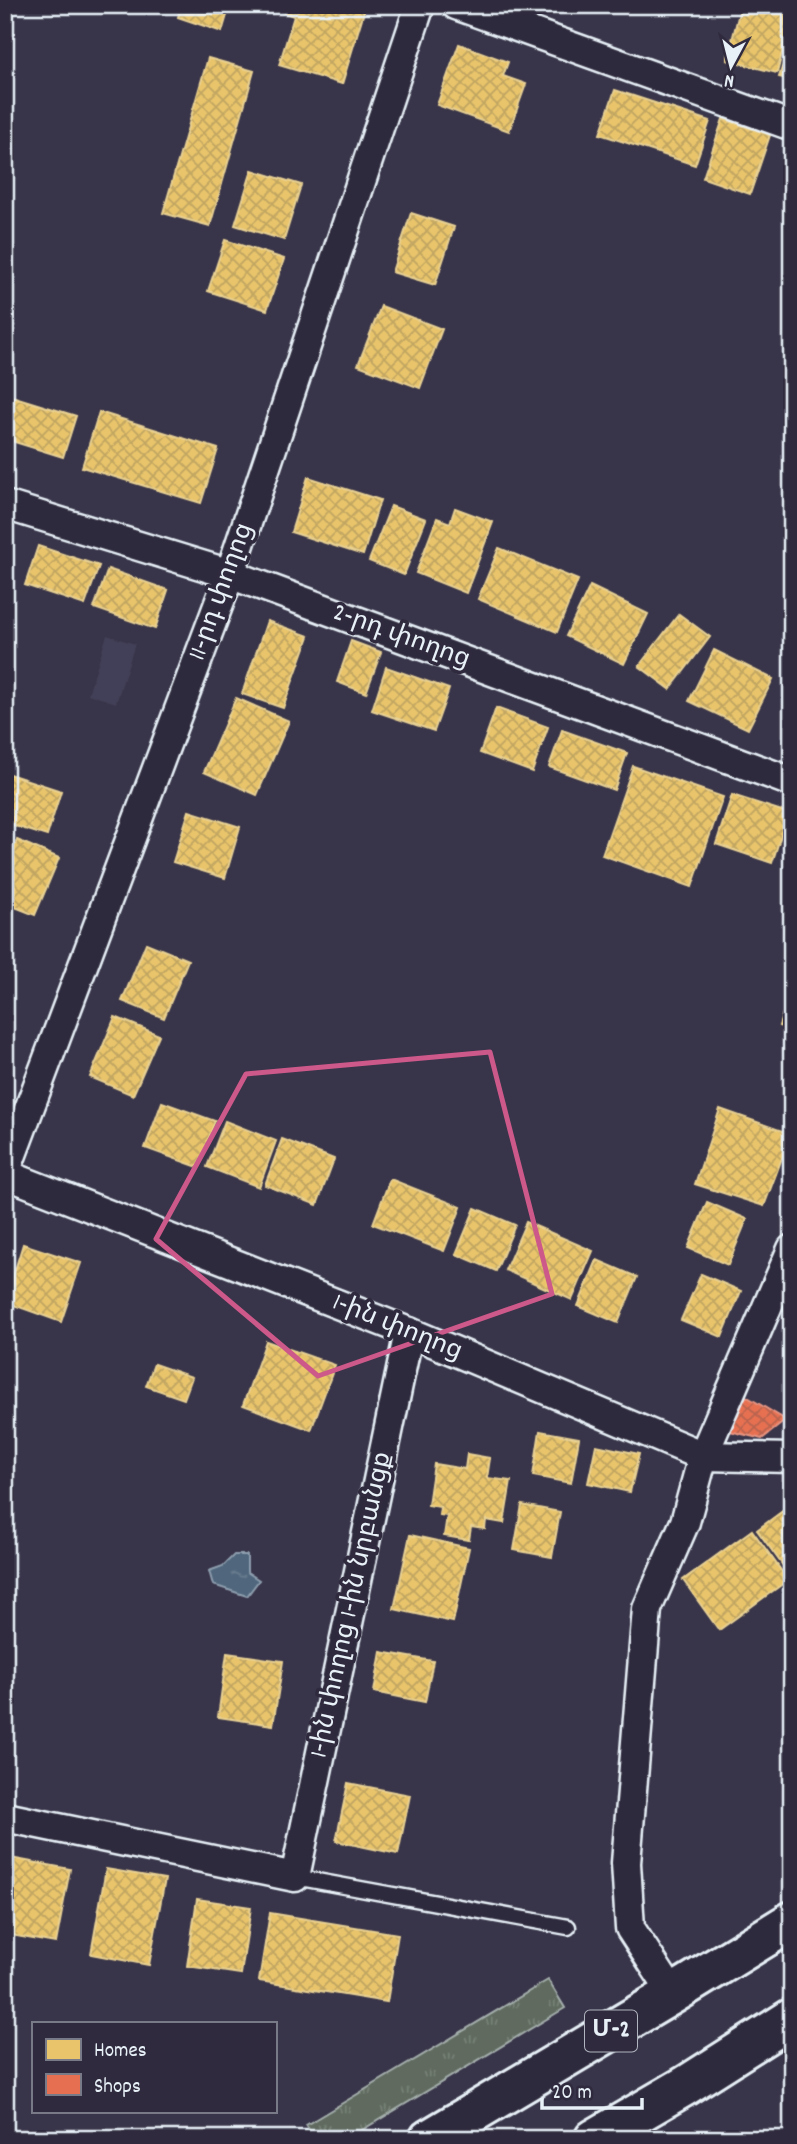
<svg xmlns="http://www.w3.org/2000/svg" width="797" height="2144" font-family="Dekko,'Noto Sans Armenian',sans-serif">
<style>
.built{fill:#434158}
.grass{fill:url(#grass-tufts);stroke:#a4aeac;stroke-width:2}
.water{fill:url(#water-ripples);stroke:#8d9eae;stroke-width:2}
.homes{fill:url(#homes-cross-hatch);stroke:#e9d295;stroke-width:2}
.shops{fill:url(#shops-cross-hatch);stroke:#e79683;stroke-width:2}
.lines{fill:none;stroke-linecap:round;stroke-linejoin:round}
.service-casing{stroke:#e8f1f8;stroke-width:19}
.minor-casing{stroke:#e8f1f8;stroke-width:33}
.trunk-casing{stroke:#e8f1f8;stroke-width:44}
.service{stroke:#2f2a3d;stroke-width:14}
.minor{stroke:#2f2a3d;stroke-width:28}
.trunk{stroke:#2f2a3d;stroke-width:38}
.marked{fill:none;stroke:#cd598a;stroke-width:5;stroke-linejoin:round}
.labels{text-anchor:middle;dominant-baseline:central;stroke-width:7;stroke-linejoin:round;paint-order:stroke}
.shield{fill:#2f2a3d;stroke:#b0b5c0;stroke-width:2}
.shield-label{font-size:24px;font-weight:bold;fill:#e8f1f8}
.street-label{font-size:26px;fill:#e8f1f8;stroke:#2f2a3d}
</style>
<defs>
<pattern id="grass-tufts" width="24" height="20" patternUnits="userSpaceOnUse" patternTransform="scale(1.75)"><rect width="24" height="20" fill="#606b5f"/><path d="M3 7l-1-3M5 7V3M7 7l1-3M15 17l-1-3M17 17v-4M19 17l1-3" fill="none" stroke="#778177"/></pattern>
<pattern id="water-ripples" width="26" height="14" patternUnits="userSpaceOnUse" patternTransform="scale(1.75)"><rect width="26" height="14" fill="#50667c"/><path d="M2 4q2-2 4 0t4 0M15 11q2-2 4 0t4 0" fill="none" stroke="#697c8f"/></pattern>
<pattern id="homes-cross-hatch" width="8" height="8" patternUnits="userSpaceOnUse" patternTransform="scale(1.75)"><rect width="8" height="8" fill="#e9c46a"/><path d="M0 0l8 8M0 8l8-8" fill="none" stroke="#c0a562"/></pattern>
<pattern id="shops-cross-hatch" width="8" height="8" patternUnits="userSpaceOnUse" patternTransform="scale(1.75)"><rect width="8" height="8" fill="#e76f51"/><path d="M0 0l8 8M0 8l8-8" fill="none" stroke="#b7634f"/></pattern>
</defs>
<rect width="100%" height="100%" fill="#383449"/>
<filter id="ink" filterUnits="userSpaceOnUse"><feTurbulence type="fractalNoise" baseFrequency=".0143" numOctaves="2"/><feDisplacementMap in="SourceGraphic" scale="14" xChannelSelector="R" yChannelSelector="G"/><feConvolveMatrix kernelMatrix="1 2 1 2 8 2 1 2 1" color-interpolation-filters="sRGB"/></filter>
<g filter="url(#ink)">
<polygon class="built" points="107,635 135,644 116,703 88,694"/>
<polygon class="grass" points="548,1980 565,2008 347,2139 315,2139 306,2125"/>
<polygon class="water" points="234,1555 247,1555 247,1572 259,1580 247,1596 213,1585 209,1571 223,1566"/>
<g class="homes">
<polygon points="181,5 230,5 222,32 178,17"/>
<polygon points="284,5 366,5 342,84 279,65 294,16 282,12"/>
<polygon points="741,5 792,5 792,14 777,73 727,60"/>
<polygon points="792,37 792,80 779,77"/>
<polygon points="459,44 508,62 503,76 526,84 509,131 437,105"/>
<polygon points="208,58 254,71 210,226 163,213"/>
<polygon points="615,90 710,121 695,165 600,134"/>
<polygon points="723,119 770,135 750,194 703,178"/>
<polygon points="252,170 301,185 284,240 235,225"/>
<polygon points="411,213 454,227 435,285 392,272"/>
<polygon points="225,240 284,259 267,310 208,291"/>
<polygon points="381,306 442,329 420,388 358,365"/>
<polygon points="5,394 76,416 63,457 5,439"/>
<polygon points="99,412 218,449 201,503 82,467"/>
<polygon points="308,477 380,500 363,555 291,532"/>
<polygon points="391,506 426,519 404,575 369,561"/>
<polygon points="455,508 493,522 466,593 416,573 437,518 450,523"/>
<polygon points="38,546 99,566 85,605 25,585"/>
<polygon points="499,548 578,580 557,632 478,599"/>
<polygon points="108,569 168,590 155,629 94,608"/>
<polygon points="590,586 648,614 624,664 566,636"/>
<polygon points="679,614 710,637 670,689 639,666"/>
<polygon points="267,621 309,636 283,708 242,694"/>
<polygon points="351,641 381,652 366,693 337,682"/>
<polygon points="714,650 773,679 748,729 689,701"/>
<polygon points="386,667 449,689 434,731 372,710"/>
<polygon points="236,698 289,721 257,795 204,772"/>
<polygon points="496,708 548,727 532,772 480,753"/>
<polygon points="562,730 627,753 614,790 549,767"/>
<polygon points="633,766 723,797 692,887 602,855"/>
<polygon points="9,774 61,791 47,836 5,823 5,785"/>
<polygon points="732,795 788,813 772,863 716,844"/>
<polygon points="189,811 240,827 225,878 173,862"/>
<polygon points="17,840 59,858 35,915 5,903 5,868"/>
<polygon points="146,943 188,960 164,1018 122,1001"/>
<polygon points="792,983 792,1030 779,1026"/>
<polygon points="115,1017 159,1035 133,1095 90,1077"/>
<polygon points="162,1102 215,1121 198,1167 145,1148"/>
<polygon points="720,1109 791,1134 764,1206 695,1184"/>
<polygon points="225,1121 276,1141 259,1187 207,1167"/>
<polygon points="282,1139 334,1159 317,1205 265,1185"/>
<polygon points="390,1179 461,1207 444,1251 373,1224"/>
<polygon points="707,1202 747,1219 728,1265 688,1248"/>
<polygon points="475,1208 515,1225 496,1271 456,1254"/>
<polygon points="526,1222 593,1251 572,1300 505,1270"/>
<polygon points="23,1244 81,1263 61,1322 5,1302"/>
<polygon points="597,1260 637,1277 618,1323 578,1306"/>
<polygon points="701,1274 741,1291 722,1337 681,1320"/>
<polygon points="266,1341 335,1365 311,1430 243,1405"/>
<polygon points="154,1364 192,1377 184,1399 146,1386"/>
<polygon points="540,1431 579,1438 571,1483 533,1476"/>
<polygon points="596,1445 639,1454 630,1492 588,1483"/>
<polygon points="467,1454 490,1458 487,1478 511,1481 504,1523 486,1520 485,1529 471,1527 469,1540 444,1536 447,1516 439,1515 440,1507 428,1505 434,1464 465,1469"/>
<polygon points="792,1504 792,1578 757,1530"/>
<polygon points="522,1505 560,1512 552,1557 514,1550"/>
<polygon points="752,1530 788,1580 719,1630 683,1580"/>
<polygon points="410,1535 469,1548 453,1622 394,1609"/>
<polygon points="381,1652 433,1661 425,1702 374,1692"/>
<polygon points="227,1653 283,1661 273,1725 218,1717"/>
<polygon points="348,1783 410,1795 398,1854 336,1841"/>
<polygon points="5,1857 70,1869 56,1943 5,1934"/>
<polygon points="106,1869 165,1879 149,1965 91,1954"/>
<polygon points="197,1899 251,1907 241,1974 187,1966"/>
<polygon points="270,1913 398,1934 387,2002 259,1981"/>
</g>
<polygon class="shops" points="746,1396 786,1420 762,1439 726,1430"/>
<g class="lines">
<defs>
<polyline id="service" points="295,1877 568,1927"/>
<g id="minor">
<polyline points="456,5 792,126"/>
<polyline points="5,505 230,574 792,782"/>
<polyline points="5,1173 230,574 420,5"/>
<polyline points="5,1174 409,1332 703,1456 792,1458"/>
<polyline points="5,1817 295,1877 409,1332"/>
<polyline points="673,1994 630,1928 626,1863 647,1609 685,1522 703,1456 792,1249"/>
</g>
<g id="trunk">
<polyline points="429,2139 673,1994 792,1921"/>
<polyline points="594,2139 685,2086 792,2018"/>
</g>
</defs>
<use href="#service" class="service-casing"/>
<use href="#minor" class="minor-casing"/>
<use href="#trunk" class="trunk-casing"/>
<use href="#service" class="service"/>
<use href="#minor" class="minor"/>
<use href="#trunk" class="trunk"/>
</g>
</g>
<path class="marked" d="M490,1052l62,242 -234,82 -162,-137 90,-165z"/>
<g class="labels">
<rect class="shield" x="585" y="2010.5" width="52" height="41" rx="5"/>
<g class="shield-label">
<text x="611" y="2031">Մ-2</text>
</g>
<g class="street-label">
<text transform="translate(222 592) rotate(-70)">11-րդ փողոց</text>
<text transform="translate(401 637) rotate(20)">2-րդ փողոց</text>
<text transform="translate(397 1328) rotate(22)">1-ին փողոց</text>
<text transform="translate(352 1605) rotate(-78)">1-ին փողոց 1-ին նրբանցք</text>
</g>
</g>
<rect width="797" height="2144" fill="none" stroke="#2f2a3d" stroke-width="28"/>
<rect x="14" y="14" width="769" height="2116" fill="none" stroke="#e8f1f8" stroke-width="2.5" filter="url(#ink)"/>
<rect x="32" y="2022" width="245" height="91" fill="#2f2a3d" stroke="#797a88" stroke-width="2"/>
<rect x="46" y="2039" width="35" height="21" fill="#e9c46a" stroke="#797a88" stroke-width="2"/>
<text x="94" y="2056" font-size="21" fill="#e8f1f8">Homes</text>
<rect x="46" y="2074" width="35" height="21" fill="#e76f51" stroke="#797a88" stroke-width="2"/>
<text x="94" y="2092" font-size="21" fill="#e8f1f8">Shops</text>
<g transform="translate(731 66) rotate(187)" stroke="#2f2a3d" stroke-width="5" paint-order="stroke">
<path d="M0-5L12 26L0 18L-12 26Z" fill="#e8f1f8"/>
<text y="-10" font-size="19" font-weight="bold" text-anchor="middle" fill="#e8f1f8">N</text>
</g>
<path d="M542 2098v10h100v-10" fill="none" stroke="#e8f1f8" stroke-width="3.5"/>
<text x="552" y="2098" font-size="21" fill="#e8f1f8" stroke="#2f2a3d" stroke-width="5" paint-order="stroke">20 m</text>
</svg>
